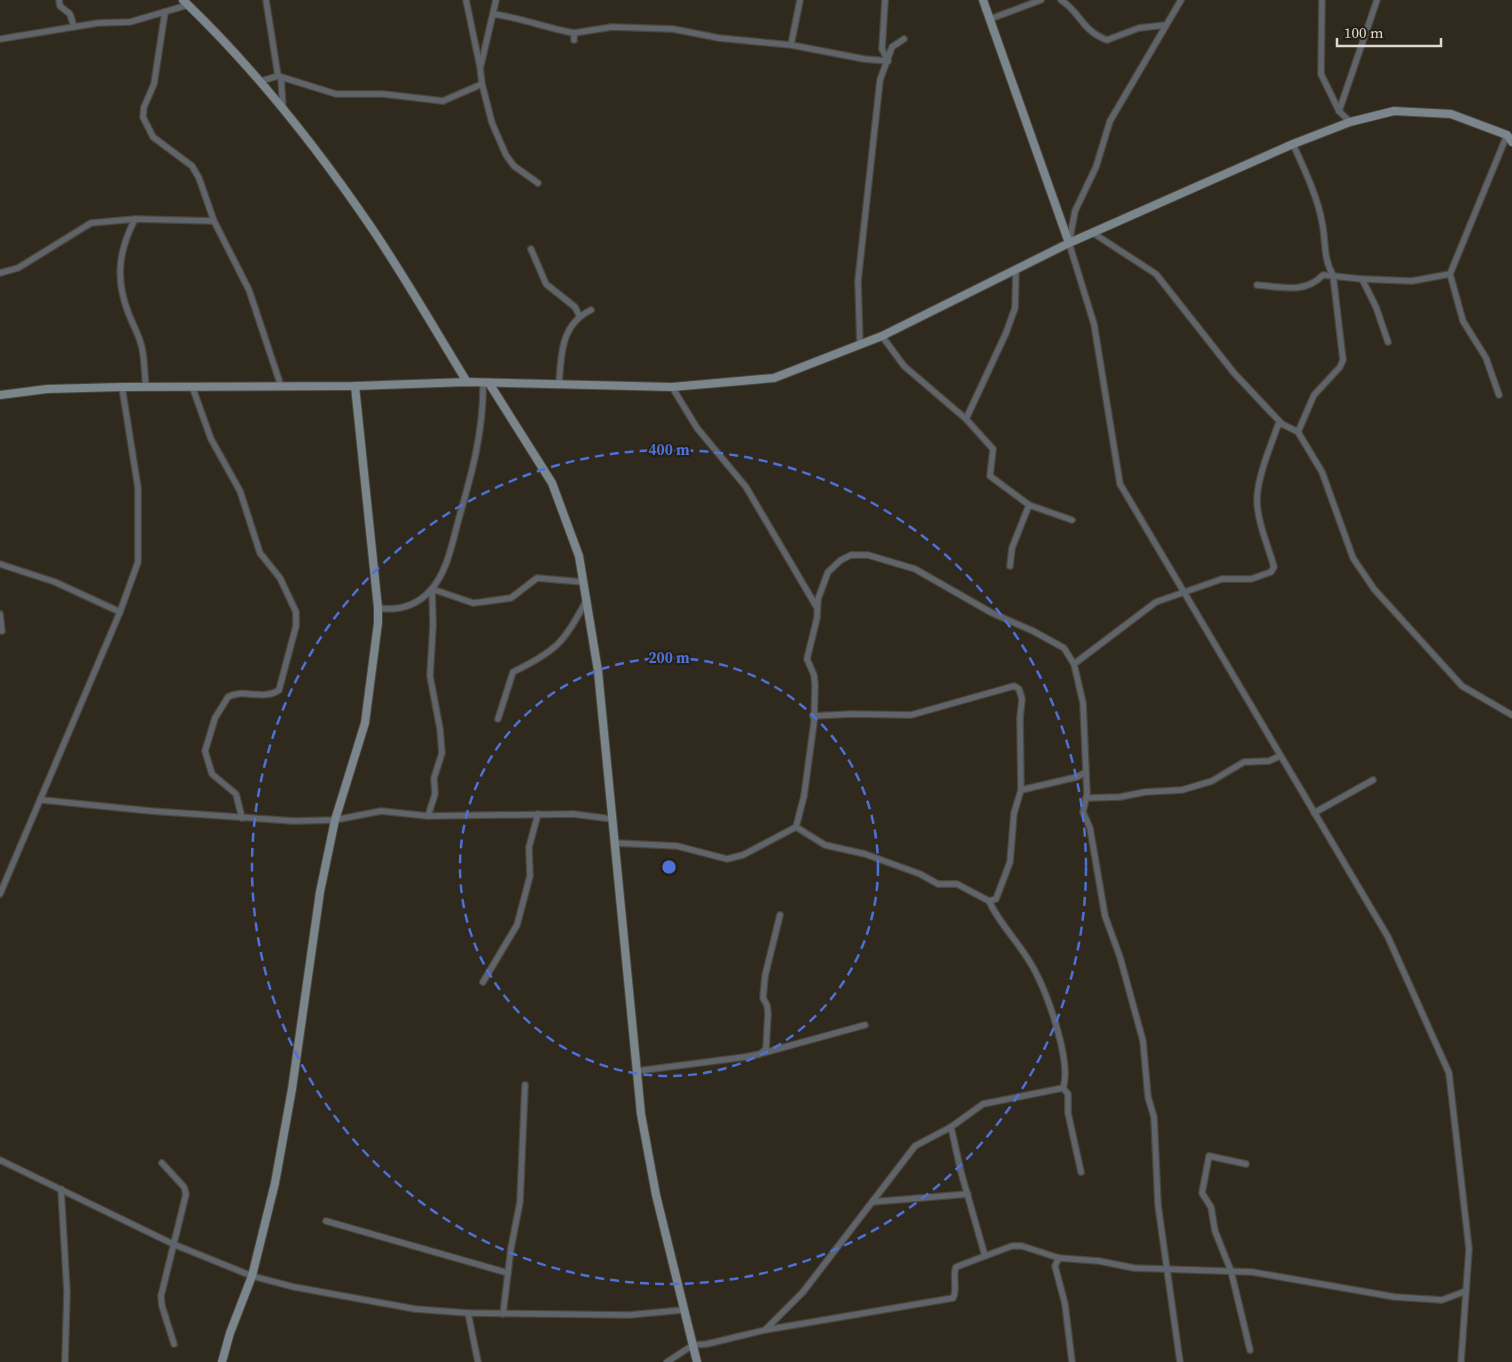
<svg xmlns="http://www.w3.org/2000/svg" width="1512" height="1362" font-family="'Source Serif 4',serif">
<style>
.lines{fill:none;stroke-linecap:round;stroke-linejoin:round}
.street-casing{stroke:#4c453a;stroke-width:8}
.secondary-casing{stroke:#4c453a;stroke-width:10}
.street{stroke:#5e6469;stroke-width:5.5}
.secondary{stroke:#7b858c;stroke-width:8}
.ring{fill:none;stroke:#4d71d6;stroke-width:2.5;stroke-dasharray:9 6}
.centre{fill:#4d71d6;stroke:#261f13;stroke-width:2.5}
.ring-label{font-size:15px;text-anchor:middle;font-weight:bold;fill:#4d71d6;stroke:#261f13;stroke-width:4;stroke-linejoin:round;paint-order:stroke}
</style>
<rect width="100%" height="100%" fill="#30291d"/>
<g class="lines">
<defs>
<g id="street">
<polyline points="59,0 60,6 70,14 74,27"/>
<polyline points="266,0 278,76"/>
<polyline points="466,0 480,67 482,84 492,123 506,155 514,166 538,183"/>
<polyline points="800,0 791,45 864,59 888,61"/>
<polyline points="885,0 882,49 888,61"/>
<path d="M1061,0c20,13 21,31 46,40l32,-12 27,-3"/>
<polyline points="1181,0 1110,121 1096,167 1075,211 1069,243 1094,324 1120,484 1388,937 1449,1073 1469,1249 1461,1362"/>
<polyline points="1322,0 1321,74 1339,111 1350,122"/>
<polyline points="165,12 154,84 144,107 143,117 153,137 192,166 199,178 214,221 249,290 281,386"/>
<path d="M493,14c28,4 54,14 81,19v7"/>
<polyline points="990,19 1041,0"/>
<polyline points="574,33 612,27 673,29 719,38 791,45"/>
<polyline points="0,39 98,23 130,22 188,5"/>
<polyline points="481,65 496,0"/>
<polyline points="281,77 283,109"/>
<polyline points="261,81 278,76 336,94 383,94 443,101 482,84"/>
<polyline points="1339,111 1377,0"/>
<path d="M1293,144c11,25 24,51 29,78 4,18 1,37 11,53l10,85 -3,7 -26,28 -16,37"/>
<path d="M135,219c-16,31 -20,59 -7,93 4,11 10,21 13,32 4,13 3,29 5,42"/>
<polyline points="1093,233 1156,274 1234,373 1282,424 1298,432 1322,472 1353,558 1374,589 1462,686 1512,715"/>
<polyline points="531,249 546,284 575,307 579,315"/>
<polyline points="0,273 18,268 91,223 135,219 214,221"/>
<polyline points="1450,274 1507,135"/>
<polyline points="1362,279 1376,307 1388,342"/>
<path d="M1257,285c25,2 48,9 66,-10l39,4 50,2 38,-7 13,47 23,37 13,37"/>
<polyline points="882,336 904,366 966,419 993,449 990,476 1029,505"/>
<polyline points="860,345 858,281 880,80 892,47 904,39"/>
<path d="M559,385c2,-31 2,-61 32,-75"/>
<path d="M192,386l19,53 29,52 20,62 20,25 16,34v14l-17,64c-15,11 -36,-2 -51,7l-13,21 -10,33 7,23 24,20 6,24"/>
<polyline points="672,387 697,428 746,487 816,606"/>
<polyline points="966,419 1006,333 1015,308 1016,269"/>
<polyline points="0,564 55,582 120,612"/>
<polyline points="1010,566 1012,548 1029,505 1072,520"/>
<path d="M378,608c20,3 37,-1 52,-17 18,-20 22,-48 29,-73 13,-45 25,-89 24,-136"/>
<polyline points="0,614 2,631"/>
<polyline points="813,716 852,714 911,715 1014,686 1019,689 1022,699 1020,718 1021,790"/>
<path d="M498,719l15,-47c43,-21 51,-29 73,-71"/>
<polyline points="1086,798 1120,797 1145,792 1182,790 1212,781 1244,762 1269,761 1280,756"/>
<polyline points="42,800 151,811 294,821 335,820 381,811 428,816 573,814 612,819"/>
<polyline points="1314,813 1373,780"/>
<polyline points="428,816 435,794 434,778 442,753 440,729 430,676 433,625 432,589 473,603 482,602 511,598 537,578 583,582"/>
<polyline points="615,843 677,846 727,859 743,855 796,827"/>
<polyline points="0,894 120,612 138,562 138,488 122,387"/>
<polyline points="989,901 957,884 938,884 920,874 865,854 825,845 796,827 804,796 814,722 815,685 814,675 807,659 817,618 818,599 828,572 841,560 851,555 868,555 915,569 992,613 1033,631 1064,648 1074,664"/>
<polyline points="483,982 517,925 530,876 529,847 538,814"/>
<polyline points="763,1053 865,1025"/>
<polyline points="637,1071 745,1057 760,1054 766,1049 768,1013 767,1005 763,998 765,976 780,915"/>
<polyline points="1063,1088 1068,1094 1068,1113 1081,1172"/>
<polyline points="0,1160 173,1244 252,1276 294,1287 415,1309 468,1313 629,1315 683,1310"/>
<polyline points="162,1163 184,1187 186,1194 161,1296 162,1306 174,1344"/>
<polyline points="1246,1164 1209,1156 1202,1193 1211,1207 1215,1231 1231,1271 1250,1350"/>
<polyline points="61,1189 67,1292 65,1362"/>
<polyline points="872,1202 968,1194"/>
<polyline points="326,1221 508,1273"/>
<polyline points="985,1256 1012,1246 1022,1246 1059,1258 1099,1261 1134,1268 1252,1272 1395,1297 1442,1300 1466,1291"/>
<polyline points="1059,1258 1055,1266 1065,1304 1072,1362"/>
<polyline points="468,1313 478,1362"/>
<polyline points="503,1314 511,1248 520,1202 525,1085"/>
<path d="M765,1330l38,-38 112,-146 36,-19 32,-23 80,-16c9,-26 -15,-92 -28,-117 -13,-26 -34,-44 -46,-70l7,-2 14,-37 4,-49 7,-23 56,-13 9,-5"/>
<path d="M667,1362l26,-17 14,-1 58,-14 188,-32c5,-8 -1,-21 3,-31l29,-11 -24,-84 -10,-45"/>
<path d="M1180,1362l-22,-157 -4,-88 -6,-20 -5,-56 -23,-84 -15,-41 -15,-88 -7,-16 4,-18 -4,-91 -9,-39 82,-62 66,-23h29l20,-7 3,-5c-6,-22 -17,-45 -17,-68 1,-24 13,-51 21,-74l4,-1"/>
</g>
<g id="secondary">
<path d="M183,0c71,68 133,146 188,227 34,50 64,103 96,155"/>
<polyline points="983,0 1069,243"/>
<polyline points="489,383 552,483 579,556 598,671 641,1114 656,1195 697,1362"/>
<polyline points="0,395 47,389 122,387 355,386 467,382 672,387 774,378 882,336 1069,243 1293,144 1350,122 1394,111 1451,114 1507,135 1512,142"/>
<polyline points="222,1362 230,1333 252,1276 275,1183 292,1089 320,892 335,820 365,723 378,623 378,608 355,386"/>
</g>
</defs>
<use href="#street" class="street-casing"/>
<use href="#secondary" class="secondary-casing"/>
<use href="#street" class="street"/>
<use href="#secondary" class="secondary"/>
</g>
<g class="ring">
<circle cx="669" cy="867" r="209"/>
<circle cx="669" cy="867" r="417"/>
</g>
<circle cx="669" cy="867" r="8" class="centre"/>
<g class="ring-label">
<text x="669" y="455">400 m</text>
<text x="669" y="663">200 m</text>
</g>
<path d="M1337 38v8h104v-8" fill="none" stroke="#ded9d1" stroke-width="2.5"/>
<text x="1344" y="38" font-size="15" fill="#ded9d1" stroke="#261f13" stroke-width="4" paint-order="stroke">100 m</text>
</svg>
